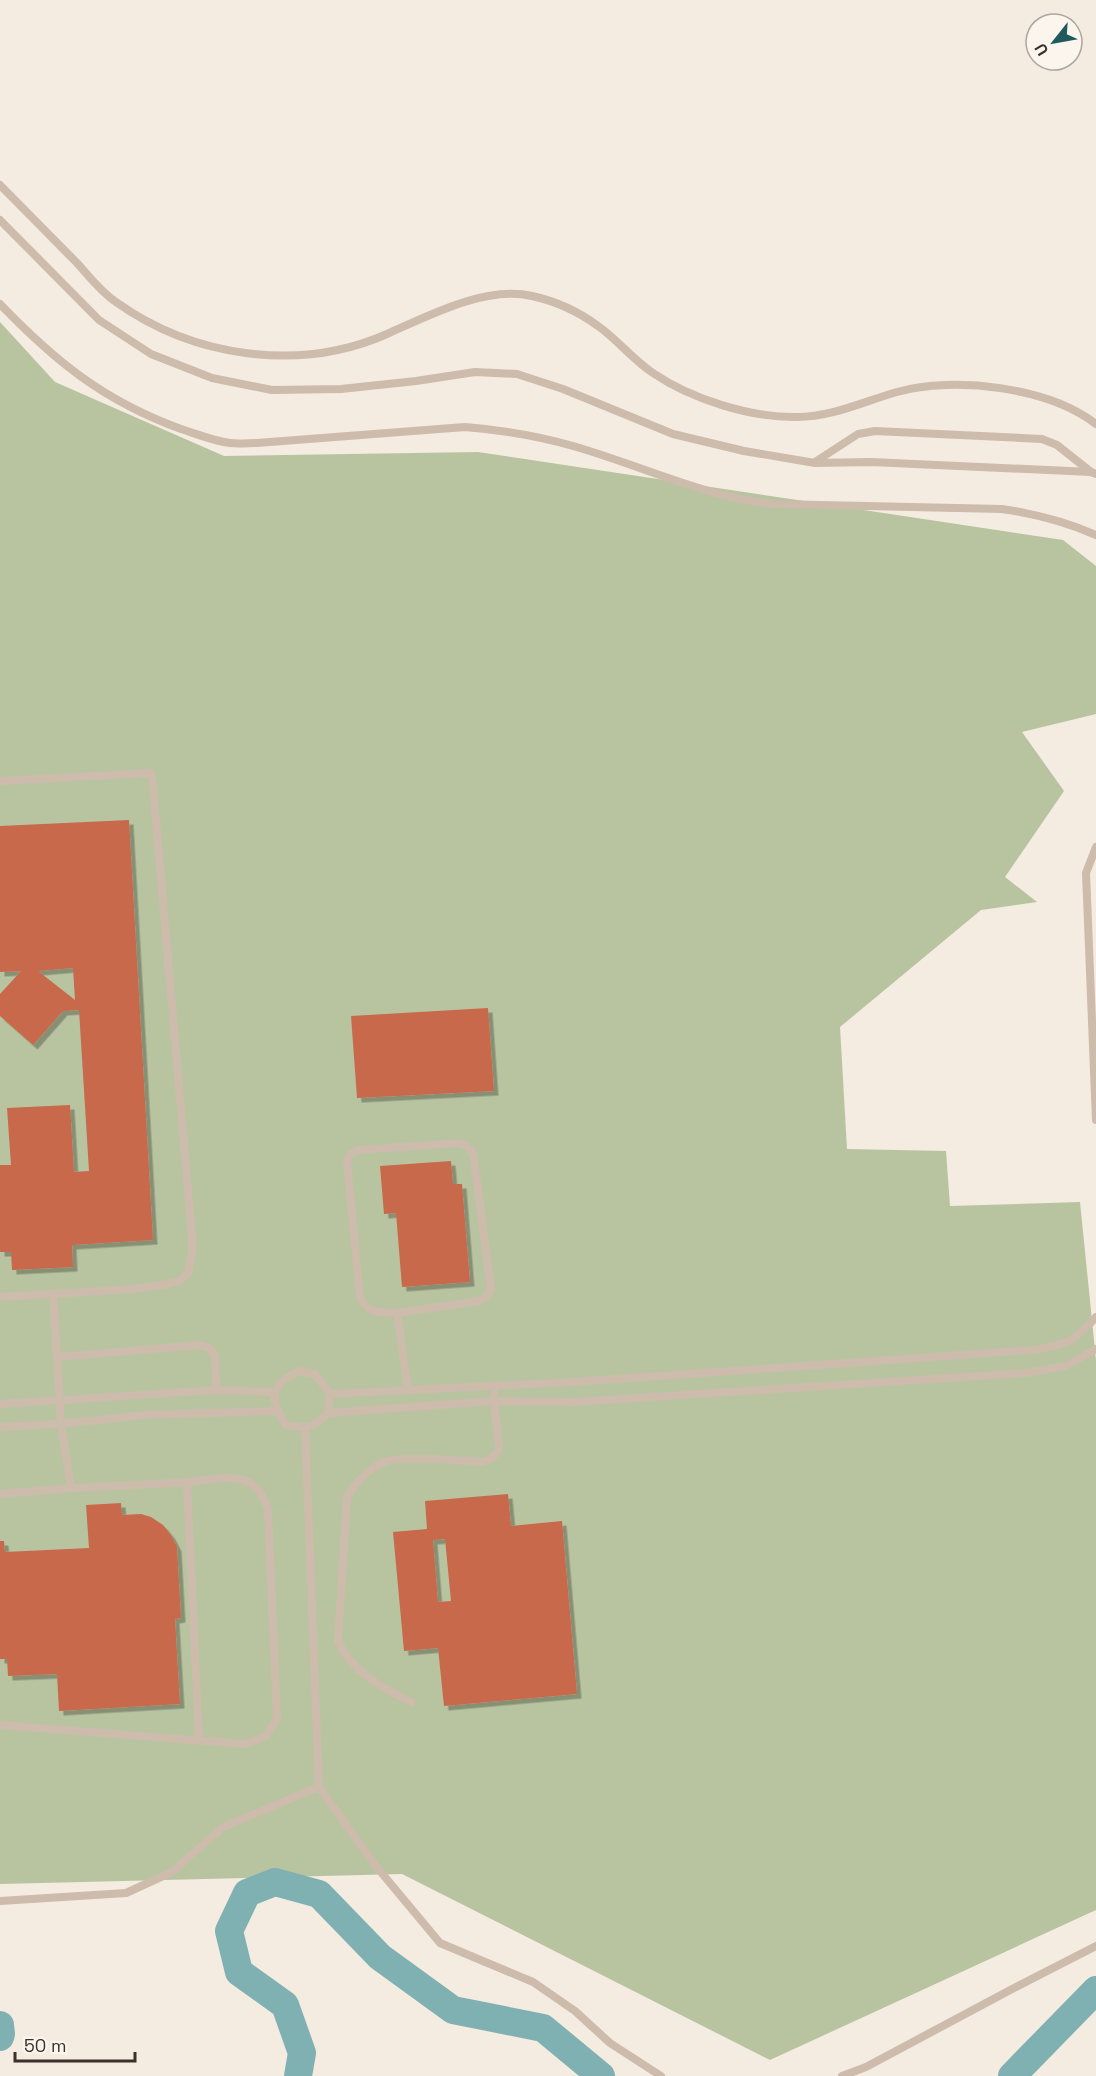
<svg xmlns="http://www.w3.org/2000/svg" width="1096" height="2076" font-family="'Space Grotesk',sans-serif">
<style>
.green{fill:#b8c4a0}
.lines{fill:none;stroke-linecap:round;stroke-linejoin:round}
.river{stroke:#7fb0b2;stroke-width:28}
.building{fill:#c8694b;fill-rule:evenodd;filter:url(#shadow)}
.lane{stroke:#cdbbac;stroke-width:8}
</style>
<defs>
<filter id="shadow"><feDropShadow dx="4.5" dy="4.5" stdDeviation="0" flood-color="#0004"/></filter>
</defs>
<rect width="100%" height="100%" fill="#f4ebe1"/>
<polygon class="green" points="0,322 55,382 224,456 478,452 1063,540 1096,566 1096,714 1022,732 1064,791 1005,877 1037,902 981,910 840,1027 847,1149 946,1151 950,1206 1080,1202 1096,1360 1096,1910 770,2060 402,1874 0,1884"/>
<g class="lines">
<g class="river">
<polyline points="0,2025 1,2034 0,2037"/>
<polyline points="298,2076 302,2053 285,2005 239,1972 229,1931 247,1893 275,1882 319,1894 380,1957 453,2010 543,2028 601,2076"/>
<polyline points="1012,2076 1096,1990"/>
</g>
</g>
<g class="building">
<path d="M129,820l24,420 -81,5 1,22 -61,3 -1,-18h-11v-87h11l-4,-57 63,-3 4,67 15,-1 -10,-161 -16,1 -30,34 -33,-29v-22l21,-23 -21,1v-146zM73,968l2,32 -37,-29z"/>
<polygon points="488,1008 494,1091 357,1098 351,1016"/>
<polygon points="451,1161 453,1184 462,1184 470,1282 402,1287 396,1213 384,1214 380,1166"/>
<path d="M508,1494l3,32 51,-5 15,173 -133,12 -6,-58 -34,3 -11,-119 34,-3 -2,-28zM445,1539l6,62 -13,1 -5,-62z"/>
<polygon points="121,1503 122,1515 141,1514 151,1517 163,1525 171,1535 177,1547 181,1618 175,1619 180,1704 59,1711 57,1674 8,1676 7,1659 0,1659 0,1541 4,1541 5,1552 89,1548 86,1505"/>
</g>
<g class="lines">
<g class="lane">
<path d="M0,185c26,26 51,52 77,78 12,13 24,29 39,39 77,55 183,71 271,32 41,-18 99,-49 145,-38 23,5 47,16 66,30 20,14 35,34 55,47 38,26 98,45 144,44 35,0 68,-16 100,-25 58,-16 151,-5 199,32"/>
<polyline points="0,220 99,320 151,354 212,378 272,390 341,389 416,381 475,372 517,374 563,389 673,434 744,451 815,463 871,462 1091,472 1096,474"/>
<path d="M0,304c56,58 104,97 181,125 16,5 32,12 49,14 8,1 18,0 27,0l208,-16c37,3 73,9 108,19 67,19 131,51 201,58l228,5c34,5 62,12 94,26"/>
<polyline points="815,462 858,434 875,431 1042,439 1057,445 1091,472"/>
<polyline points="0,781 149,773 152,775 193,1248 188,1273 179,1281 168,1284 134,1289 0,1297"/>
<polyline points="1096,847 1086,873 1096,1120"/>
<path d="M397,1313c-18,-1 -27,2 -37,-15l-13,-138 4,-6 6,-4 103,-7 8,4 5,6 18,135 -4,8 -7,5 -83,12 11,77"/>
<polyline points="58,1357 199,1345 209,1348 215,1355 216,1390"/>
<path d="M299,1371l16,3 15,20 -2,19c-16,16 -20,16 -42,12 -17,-25 -17,-40 13,-54z"/>
<path d="M330,1394l243,-12 461,-32c33,-6 40,-8 62,-33"/>
<polyline points="0,1404 216,1390 275,1392"/>
<polyline points="328,1413 494,1401 574,1402 1027,1373 1066,1366 1096,1349"/>
<polyline points="0,1427 61,1424 144,1415 276,1411"/>
<polyline points="305,1428 319,1787 375,1865 440,1943 533,1982 575,2011 610,2043 661,2076"/>
<polyline points="187,1482 199,1740"/>
<polyline points="0,1494 71,1488"/>
<path d="M411,1702c-27,-13 -61,-32 -73,-61l9,-144c8,-14 22,-29 37,-35 16,-7 79,-1 99,0 9,-4 14,-6 16,-15l-5,-46 1,-16"/>
<path d="M0,1725l245,19 21,-8 11,-17 -9,-210c-4,-12 -10,-23 -22,-28 -18,-7 -41,0 -59,1 -39,3 -77,4 -116,6l-10,-64 -8,-131"/>
<polyline points="0,1901 126,1893 172,1872 223,1827 319,1787"/>
<polyline points="842,2076 866,2067 1014,1988 1096,1946"/>
</g>
</g>
<g transform="translate(1054 42) rotate(239)"><circle r="28" fill="#fbf5ee" stroke="#aea6a0" stroke-width="1.5"/>
<path d="M0-4.5L10 22L0 15L-10 22Z" fill="#1f5a5e"/>
<text y="-9" font-size="16" font-weight="bold" text-anchor="middle" fill="#3b302b">U</text>
</g>
<path d="M15 2052v9h120v-9" fill="none" stroke="#3b302b" stroke-width="3"/>
<text x="24" y="2052" font-size="18" fill="#3b302b" stroke="#fbf5ee" stroke-width="4.5" paint-order="stroke">50 m</text>
</svg>
